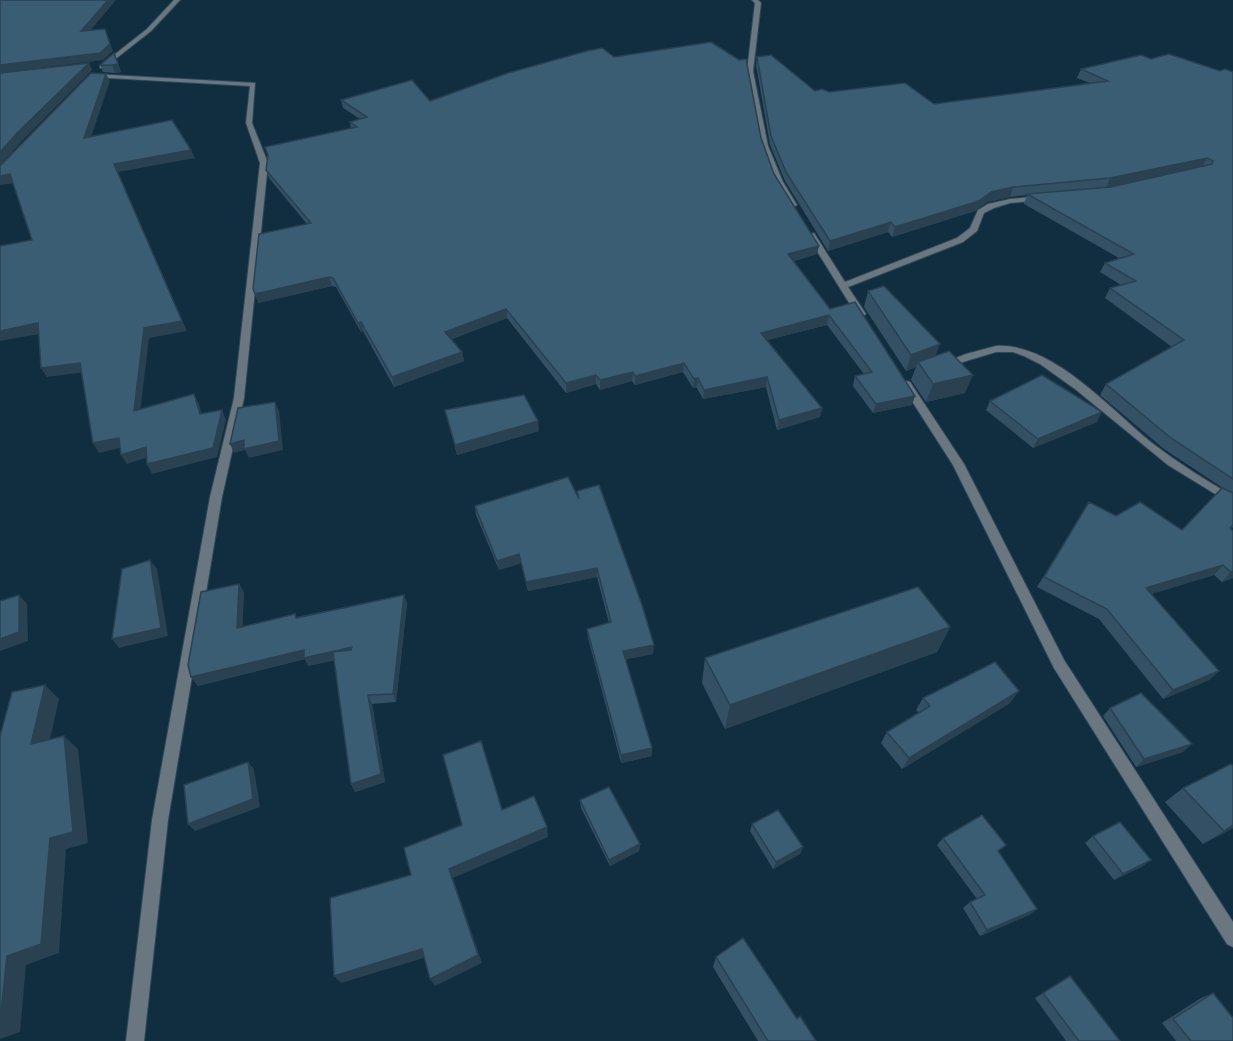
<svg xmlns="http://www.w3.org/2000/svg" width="1233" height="1041" font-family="Quicksand,sans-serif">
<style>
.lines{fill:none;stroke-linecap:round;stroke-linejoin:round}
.minor-casing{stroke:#2e495a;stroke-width:2}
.minor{fill:#6a7780;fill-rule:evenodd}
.wall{fill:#335064}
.shaded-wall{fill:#294151}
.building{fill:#3b5d74;stroke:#294151;stroke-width:1.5}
</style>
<rect width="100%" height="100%" fill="#112e40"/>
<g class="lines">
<defs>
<g id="minor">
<polygon points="174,0 180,0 151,31 104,68 100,68 100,66 147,29"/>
<polygon points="752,0 758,0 761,3 753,71 768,146 783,182 797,205 793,207 790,207 775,182 762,146 747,71 755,3"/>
<polygon points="93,74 255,83 252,123 268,163 244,398 222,497 168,820 144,1041 126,1041 152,820 210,497 234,398 260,163 246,123 250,86 91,77"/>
<polygon points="1041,196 1045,198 1044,200 1010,203 994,208 984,213 977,231 963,242 848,287 866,314 861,317 856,314 807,235 814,233 845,282 957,238 970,228 978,210 988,204 1010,199"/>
<path d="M996,346c56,-4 115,64 156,97 26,20 53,37 81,53v9l-65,-40 -93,-76 -35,-25 -16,-8 -11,-4h-17l-53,16 -5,-3 28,-11z"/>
<polygon points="906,381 910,382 964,464 1064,660 1233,922 1233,947 1227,944 1054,668 953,465 901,384"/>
</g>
</defs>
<use href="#minor" class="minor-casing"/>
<use href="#minor" class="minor"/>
</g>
<g class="wall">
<polygon points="114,53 121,72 115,73 103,72 100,65"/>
<polygon points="614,57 761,138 774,174 817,254 794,261 830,309 912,405 873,413 853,386 855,376 864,374 827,325 767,340 822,408 820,417 777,430 766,387 703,399 697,388 693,388 683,372 635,385 632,381 600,390 596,384 566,393 507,318 452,339 462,352 464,361 394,387 363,331 361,332 336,287 332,286 258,303 307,224 269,178 266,170 351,128 350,122 360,119 343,108 341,100 430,101"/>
<polygon points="757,57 815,91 934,104 1090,83 1077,78 1081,69 1151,59 1220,71 1233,72 1233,527 1231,529 1233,531 1233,578 1222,582 1214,575 1151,594 1219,671 1209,680 1163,699 1099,619 1037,587 1089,502 1116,516 1182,530 1226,490 1164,449 1100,395 1106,384 1172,347 1105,298 1110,288 1121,285 1100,272 1105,263 1119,258 1024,204 1027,195 1010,197 987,202 975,211 892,237 888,232 828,251 785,181 770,145 756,65"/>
<polygon points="868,291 936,355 965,393 926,402 911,380 916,367 906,371 864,307"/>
<polygon points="990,401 1097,422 1033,448 986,410"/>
<polygon points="445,410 539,431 457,455"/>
<polygon points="577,491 653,654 625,659 652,748 652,756 621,763 588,638 587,629 609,623 597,577 528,591 521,563 499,570 476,515 475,506 578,496"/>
<polygon points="239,584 244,593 242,627 297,617 404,595 407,604 396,702 372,704 385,782 355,792 351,784 334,660 308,666 305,659 198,686 191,677"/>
<polygon points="950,627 937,652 725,729 702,683 705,658"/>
<polygon points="923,698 1010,703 902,769 881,743 887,732 919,713 916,710"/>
<polygon points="1110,708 1183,752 1136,767 1103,716"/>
<polygon points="1233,766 1233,828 1203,844 1165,802 1183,788"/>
<polygon points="580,800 640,844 639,851 610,866 581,808"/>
<polygon points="752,824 803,847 800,854 773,869 750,831"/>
<polygon points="1093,836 1151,860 1141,867 1114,880 1085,843"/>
<polygon points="943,838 999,853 1037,909 1029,915 980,936 963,908 970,902 977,899 937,845"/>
<polygon points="716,957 797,1019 816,1041 758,1041 713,967"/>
<polygon points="1070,976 1120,1041 1066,1041 1035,998"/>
<polygon points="1213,993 1233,1041 1176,1041 1162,1023 1201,998"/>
</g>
<g class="shaded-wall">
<polygon points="108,0 116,0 84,38 81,31"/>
<polygon points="105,29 113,51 103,60 0,73 0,65"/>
<polygon points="114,53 121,72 115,73 112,65"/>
<polygon points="89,63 92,70 22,141 0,166 0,152 17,133"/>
<polygon points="106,74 110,81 88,146 84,138"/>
<polygon points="191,150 195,158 118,172 187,331 149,338 139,421 134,411 114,164"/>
<polygon points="1207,158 1202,167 1106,188 1110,178"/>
<polygon points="10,174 15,183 0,185 0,176"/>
<polygon points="1013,187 1010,197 987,202 975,211 892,237 895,227 991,192"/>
<polygon points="891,222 888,232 828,251 830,241"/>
<polygon points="819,246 817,254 787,263 788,254"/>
<polygon points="329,277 332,286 258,303 255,294"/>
<polygon points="506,309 507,318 447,341 445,332"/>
<polygon points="829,315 827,325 760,342 761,333"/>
<polygon points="361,322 363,331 361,332 358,323"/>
<polygon points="38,323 44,333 0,341 0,331"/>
<polygon points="940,344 934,360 918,362 916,367 906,371 911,355"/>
<polygon points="462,352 464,361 394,387 392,377"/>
<polygon points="80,363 86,372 47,377 41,368"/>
<polygon points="684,363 683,372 635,385 635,376"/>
<polygon points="633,372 632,381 600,390 600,380"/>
<polygon points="596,375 596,384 566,393 566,383"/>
<polygon points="973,375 965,393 926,402 933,384"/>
<polygon points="767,377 766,387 703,399 704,390"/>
<polygon points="698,378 697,388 693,388 694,379"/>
<polygon points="194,394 199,404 204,423 200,414"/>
<polygon points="915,396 912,405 873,413 876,404"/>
<polygon points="275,402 279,411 283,450 249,458 245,450 234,453 230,444"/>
<polygon points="822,408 820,417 777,430 779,420"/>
<polygon points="222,410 226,420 217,457 152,474 147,464"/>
<polygon points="1102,412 1097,422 1033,448 1038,439"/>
<polygon points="538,421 539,431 457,455 455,445"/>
<polygon points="119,438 124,447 99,453 93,443"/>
<polygon points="146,447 152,456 127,464 121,455"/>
<polygon points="519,554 521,563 499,570 497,561"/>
<polygon points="150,560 157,569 168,636 119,648 112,639"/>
<polygon points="1223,565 1214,575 1138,598 1146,588"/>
<polygon points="597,568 597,577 528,591 526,582"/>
<polygon points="1233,571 1233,578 1222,582 1231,572"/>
<polygon points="239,584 244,593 242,637 237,628"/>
<polygon points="19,595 27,604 28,641 0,651 0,639"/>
<polygon points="404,595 407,604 396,702 393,694"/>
<polygon points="950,627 937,652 725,729 730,705"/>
<polygon points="654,645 653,654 623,660 623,651"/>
<polygon points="352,647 356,656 308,666 305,659 198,686 191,677 304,650"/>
<polygon points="1219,671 1209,680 1163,699 1173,690"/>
<polygon points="45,685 59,699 46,757 31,744"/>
<polygon points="1019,691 1010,703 902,769 909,758"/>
<polygon points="368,695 372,704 385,782 355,792 351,784"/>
<polygon points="64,736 78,749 88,843 66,849 59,953 26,965 20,1032 0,1039 0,1023 7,956 50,838"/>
<polygon points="1192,744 1183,752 1136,767 1144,759"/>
<polygon points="652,748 652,756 621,763 621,755"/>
<polygon points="248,762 254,769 260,807 195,831 188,824"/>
<polygon points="1233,825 1233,828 1203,844 1224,831"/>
<polygon points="547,827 548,837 453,878 482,963 435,986 430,979 449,869"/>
<polygon points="640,844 639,851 610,866 609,860"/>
<polygon points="803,847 800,854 773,869 776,862"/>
<polygon points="1151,860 1141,867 1114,880 1123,874"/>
<polygon points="1037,909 1029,915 980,936 987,930"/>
<polygon points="422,949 427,957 341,983 334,976"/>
</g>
<g class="building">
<polygon points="0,0 108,0 81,31 105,29 110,44 100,53 0,65"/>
<polygon points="711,42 739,60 746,59 761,138 774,174 819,246 788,254 830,309 855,302 915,396 876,404 855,376 872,372 829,315 761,333 822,408 779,420 767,377 704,390 698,378 694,379 684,363 635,376 633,372 600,380 596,375 566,383 506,309 445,332 462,352 392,377 361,322 358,323 333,278 329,277 255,294 253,289 259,234 311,223 266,170 268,155 265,147 357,127 350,122 367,117 341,100 412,80 430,101 508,73 587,51 602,48 614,57"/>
<polygon points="114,53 118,64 112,65 100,65"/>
<polygon points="1169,54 1220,71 1225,69 1233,72 1233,479 1171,438 1106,384 1184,340 1110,288 1136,281 1105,263 1134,254 1027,194 1111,187 1212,164 1213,161 1207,158 1110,178 1013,187 991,192 979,201 895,227 891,222 830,241 786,172 771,136 757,57 771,55 815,91 822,89 829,92 905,83 934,104 1108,81 1081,69 1141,55 1151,59"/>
<polygon points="89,63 17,133 0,152 0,73"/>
<polygon points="91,73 106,74 84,138 172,120 191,150 114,164 182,321 144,328 134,411 194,394 200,414 222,410 213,448 147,464 146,447 121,455 119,438 93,443 80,363 41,368 38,323 0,331 0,246 32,240 10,174 0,176 0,166"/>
<polygon points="884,286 940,344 911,355 868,291"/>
<polygon points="949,351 973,375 933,384 918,362"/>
<polygon points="1042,375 1102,412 1038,439 990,401"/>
<polygon points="524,395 538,421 455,445 445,410"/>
<polygon points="275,402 279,441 244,449 244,440 230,444 238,408"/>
<polygon points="568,477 579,499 577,491 599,485 642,605 654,645 623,651 652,748 621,755 587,629 611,622 597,568 526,582 519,554 497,561 475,506"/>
<polygon points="1222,488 1233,493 1233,525 1230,528 1233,531 1233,571 1231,572 1223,565 1146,588 1219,671 1173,690 1107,609 1044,577 1089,502 1116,516 1140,502 1182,530"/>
<polygon points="150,560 161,628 112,639 122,569"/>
<polygon points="239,584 237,628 295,614 296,618 404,595 393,694 368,695 381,774 351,784 333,652 351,650 352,647 304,658 304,650 191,677 188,665 201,592"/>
<polygon points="918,587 950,627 730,705 705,658"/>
<polygon points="19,595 19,632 0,639 0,601"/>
<polygon points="995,662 1019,691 909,758 887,732 930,706 923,698"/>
<polygon points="45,685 31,744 64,736 73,832 50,838 41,944 7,956 0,1023 0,736 12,692"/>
<polygon points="1141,693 1192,744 1144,759 1110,708"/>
<polygon points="481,741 502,810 534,796 547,827 449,869 478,955 430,979 422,949 334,976 330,898 411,875 404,848 462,825 443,755"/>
<polygon points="248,762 253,799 188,824 184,785"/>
<polygon points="1231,764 1233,766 1233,825 1224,831 1183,788"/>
<polygon points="609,787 640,844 609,860 580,800"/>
<polygon points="778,810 803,847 776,862 752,824"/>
<polygon points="982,815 1006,845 998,851 1037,909 987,930 970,902 985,895 943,838"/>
<polygon points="1120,822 1151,860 1123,874 1093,836"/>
<polygon points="743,938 797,1019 800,1016 816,1041 768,1041 716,957"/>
<polygon points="1070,976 1120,1041 1079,1041 1043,993"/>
<polygon points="1213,993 1233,1018 1233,1041 1191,1041 1173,1019"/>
</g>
</svg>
